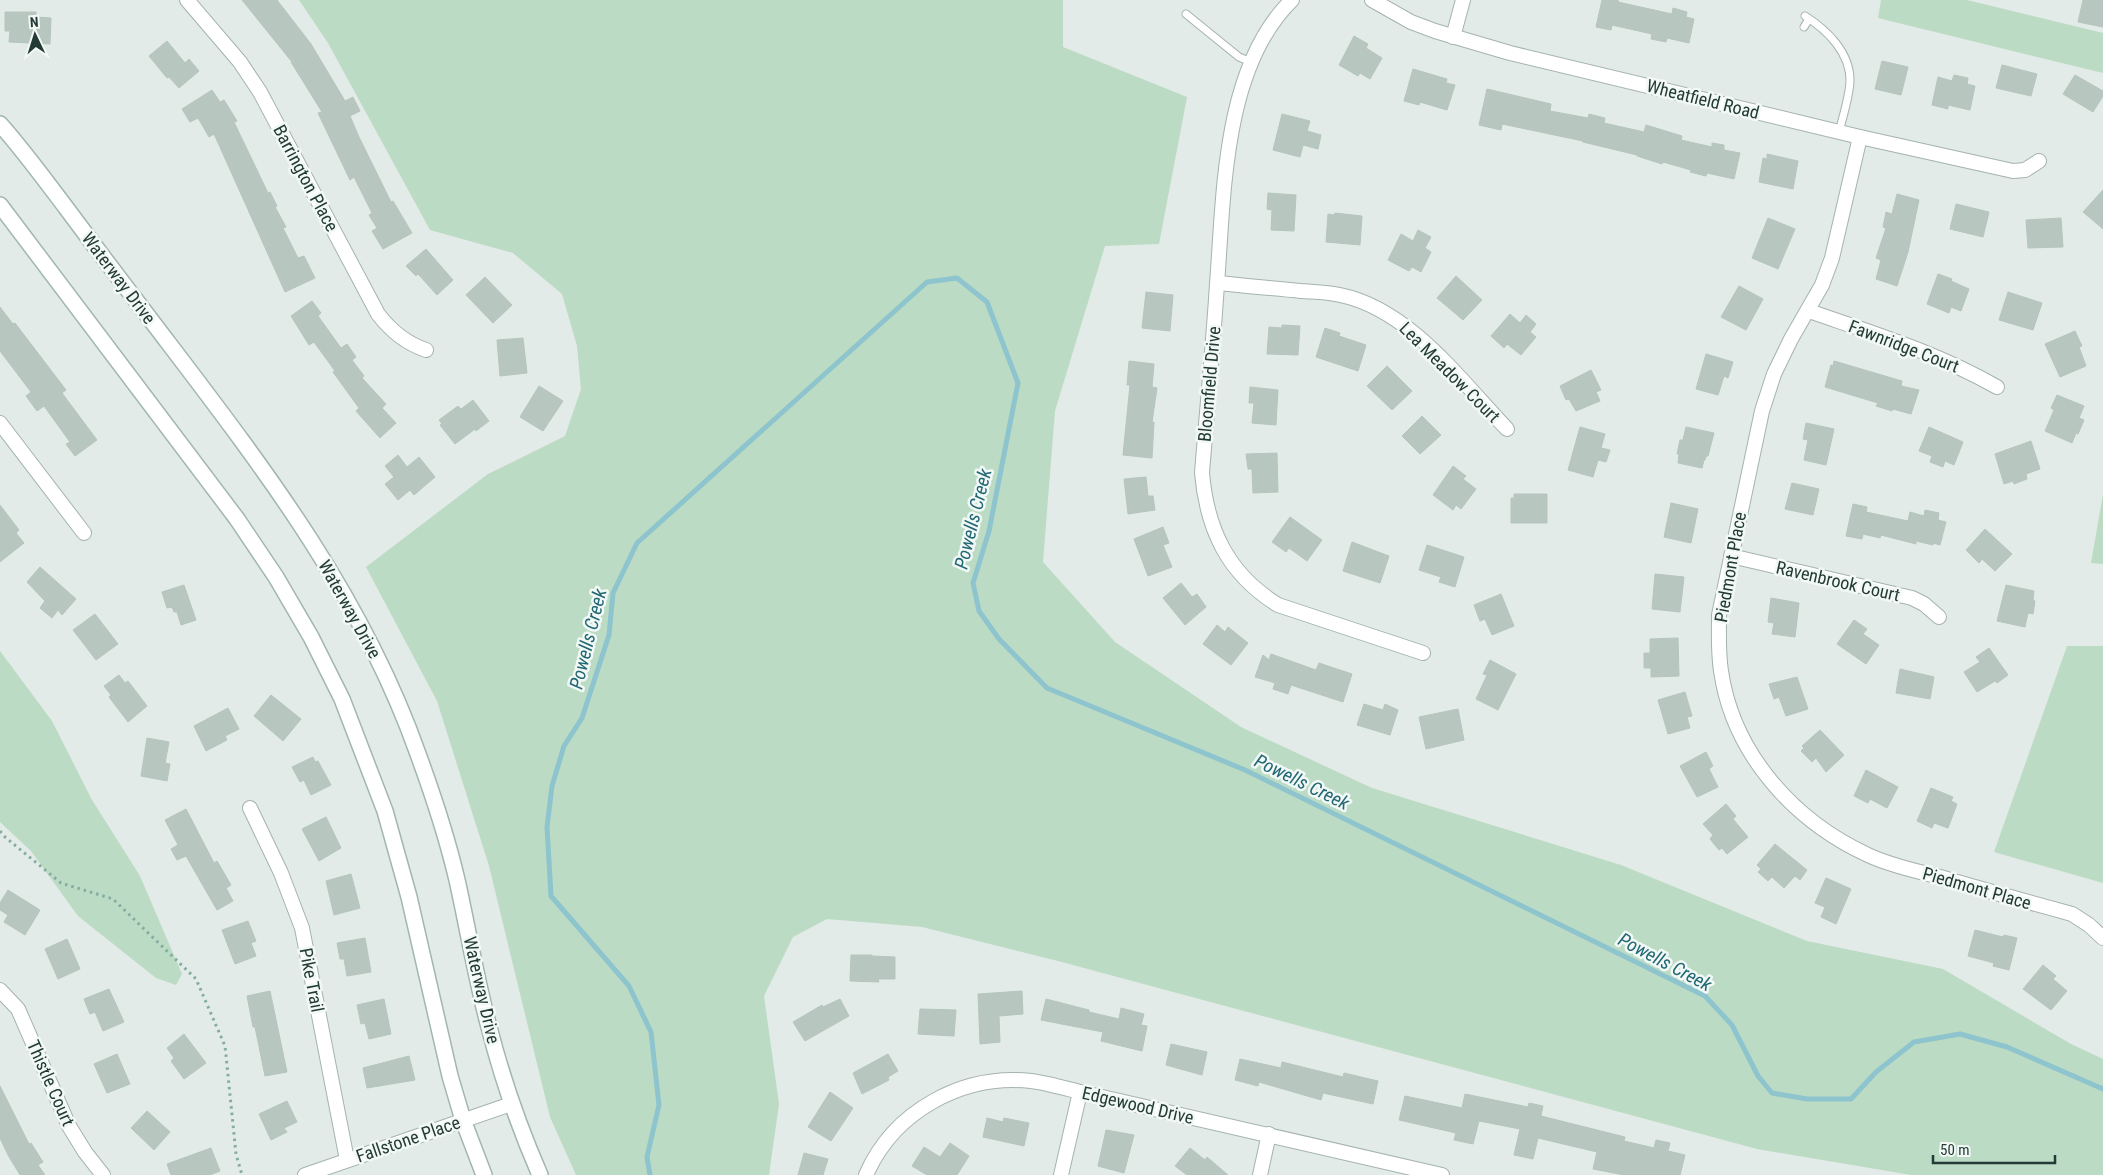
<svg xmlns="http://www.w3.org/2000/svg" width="2103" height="1175" font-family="'Roboto Condensed',sans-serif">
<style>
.green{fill:#bcdbc4}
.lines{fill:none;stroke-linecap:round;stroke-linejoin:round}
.stream{stroke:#8dc4cd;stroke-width:5}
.building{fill:#b8c6c0;stroke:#b5c5be}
.service-casing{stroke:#a5b3ae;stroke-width:9}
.minor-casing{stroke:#a5b3ae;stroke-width:16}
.secondary-casing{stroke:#a1b6af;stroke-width:18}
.path{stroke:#84ada0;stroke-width:3;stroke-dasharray:2.5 4;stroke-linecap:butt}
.service{stroke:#fff;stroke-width:7}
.minor{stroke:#fff;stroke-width:14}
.secondary{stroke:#fff;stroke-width:15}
.labels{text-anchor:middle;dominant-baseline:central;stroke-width:5;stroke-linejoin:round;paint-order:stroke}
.street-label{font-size:18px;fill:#233b34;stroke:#f2f8f5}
.water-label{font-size:19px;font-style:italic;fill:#216774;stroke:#f2f8f5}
</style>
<rect width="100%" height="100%" fill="#e2ebe7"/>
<g class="green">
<polygon points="299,0 1063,0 1063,47 1187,97 1159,244 1105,246 1055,411 1043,562 1115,642 1241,727 1372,788 1621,865 1807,941 1943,969 2071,1044 2103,1059 2103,1175 1911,1175 1757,1149 1058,961 922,927 827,919 793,937 764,996 779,1104 769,1175 576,1175 550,1117 489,866 437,701 366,567 488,474 565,436 581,389 577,346 562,294 513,253 430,230 328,43"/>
<polygon points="1881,0 1967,0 2103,33 2103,73 1878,18"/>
<polygon points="2103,494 2103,564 2091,563"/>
<polygon points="2067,646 2103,646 2103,883 1994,852"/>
<polygon points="0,651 52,721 92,800 140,876 182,974 176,985 156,978 78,916 31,851 0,822"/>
</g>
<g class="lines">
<polyline class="stream" points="650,1175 647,1157 659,1105 651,1032 629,986 551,896 547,827 552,786 564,746 582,718 609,635 613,593 637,543 927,282 957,278 987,302 1018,383 989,531 973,583 979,611 999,639 1047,688 1245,770 1705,996 1732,1025 1758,1076 1772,1093 1807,1099 1851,1099 1876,1072 1914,1042 1960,1034 2007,1047 2103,1089"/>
</g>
<g class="building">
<polygon points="242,0 277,0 311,44 345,101 353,97 360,111 350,116 359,137 391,202 393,201 412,233 383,249 372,231 377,228 369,215 372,213 354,177 350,180 318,113 322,112 291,62 292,62"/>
<polygon points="1602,0 1618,0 1618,2 1672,14 1673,8 1687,12 1686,17 1694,19 1689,43 1667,38 1666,42 1651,39 1652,34 1612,25 1611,30 1596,27"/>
<polygon points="2083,0 2103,0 2103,27 2078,22"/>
<polygon points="5,12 36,12 36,17 51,18 50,44 9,42 10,31 5,31"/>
<polygon points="1354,36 1368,44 1366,48 1382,58 1370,79 1360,73 1358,76 1339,65"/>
<polygon points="167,41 185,63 189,59 199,71 179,88 169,77 167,78 149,56"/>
<polygon points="1882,61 1908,67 1901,95 1875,89"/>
<polygon points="2002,65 2037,74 2031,96 1996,88"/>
<polygon points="1413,69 1447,79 1446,83 1455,85 1447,110 1420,102 1419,105 1404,101"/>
<polygon points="1954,75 1968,78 1967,84 1975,86 1970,110 1948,105 1948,109 1932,105 1938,77 1952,81"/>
<polygon points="2075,75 2103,91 2103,96 2093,112 2063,94"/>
<polygon points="1487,89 1551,104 1550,111 1588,118 1589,114 1605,118 1604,123 1644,132 1646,125 1682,136 1681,140 1712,147 1712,143 1724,145 1724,150 1740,153 1734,179 1707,173 1706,176 1690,172 1691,170 1663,162 1662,164 1637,156 1637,155 1583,142 1583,141 1502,124 1501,130 1479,125"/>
<polygon points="212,90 220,102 224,100 237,121 234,122 268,193 270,192 277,206 275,207 286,227 283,228 298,258 304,256 315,278 285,292 214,134 209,137 198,118 190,122 182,109"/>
<polygon points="1282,114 1310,121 1307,131 1321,135 1318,149 1303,145 1300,157 1273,150"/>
<polygon points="1767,154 1798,161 1793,189 1759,182 1763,158 1767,159"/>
<polygon points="2103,190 2103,229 2083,212"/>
<polygon points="1268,193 1296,195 1294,231 1271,230 1272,210 1267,209"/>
<polygon points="1897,194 1919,200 1908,252 1897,286 1876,279 1881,260 1876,258 1886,228 1883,227 1886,212 1892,214"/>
<polygon points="1956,204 1989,212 1983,237 1950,229"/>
<polygon points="1335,213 1362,216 1360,245 1326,242 1328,214 1334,215"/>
<polygon points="1768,218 1795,229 1778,269 1752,258"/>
<polygon points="2061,218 2063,247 2028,248 2026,220"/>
<polygon points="1418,230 1431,237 1425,248 1431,252 1421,272 1412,267 1409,271 1388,260 1401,234 1413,241"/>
<polygon points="426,249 453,280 437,295 418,274 416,276 406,266"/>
<polygon points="1938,274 1952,279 1951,281 1969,289 1961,311 1951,307 1949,313 1927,304"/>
<polygon points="1456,276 1482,300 1463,320 1437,298"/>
<polygon points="485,277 512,305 493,323 466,295"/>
<polygon points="1739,286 1763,299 1746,330 1721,317"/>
<polygon points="1146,292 1173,295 1170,331 1142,328"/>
<polygon points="2008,292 2042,303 2033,330 1999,320"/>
<polygon points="312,301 321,313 318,316 341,348 347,344 356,357 352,360 364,376 362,378 386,404 382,408 396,423 380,438 356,411 359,408 333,372 335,371 314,342 309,345 291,316"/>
<polygon points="0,307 13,324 15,323 66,390 62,393 97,440 75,456 66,444 70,442 44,406 37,411 26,396 31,392 0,351"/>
<polygon points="1510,314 1520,323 1526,315 1536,324 1530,332 1536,337 1521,355 1507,344 1504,348 1491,336"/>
<polygon points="1282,325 1300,326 1298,355 1267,354 1269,327 1282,328"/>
<polygon points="1325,328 1340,333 1339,336 1366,345 1358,371 1316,357"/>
<polygon points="2075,331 2082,346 2079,347 2086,366 2060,377 2045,344"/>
<polygon points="523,338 527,373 500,376 497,340"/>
<polygon points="1706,354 1733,362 1728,378 1724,376 1718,395 1696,389"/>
<polygon points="1129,361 1154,364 1152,387 1157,388 1152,422 1154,422 1152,458 1123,455 1130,385 1127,385"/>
<polygon points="1834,361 1902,381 1901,386 1919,390 1911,414 1893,409 1892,411 1876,406 1878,403 1825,387 1831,365 1833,366"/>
<polygon points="1387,366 1412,391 1392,410 1367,386"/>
<polygon points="1591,370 1601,390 1596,392 1600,401 1576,411 1569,399 1566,400 1560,386"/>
<polygon points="539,386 563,401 543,431 520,417"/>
<polygon points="1250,387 1278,390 1276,425 1252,423 1254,403 1249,403"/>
<polygon points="2057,395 2084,406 2079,418 2084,420 2078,434 2076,433 2072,443 2045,431 2054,410 2051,408"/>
<polygon points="473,400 489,421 476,431 475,429 455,444 440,425 442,424 439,420 458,406 461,409"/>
<polygon points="1422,416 1441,435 1420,454 1402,436"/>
<polygon points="1806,423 1834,429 1826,465 1804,460 1808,440 1803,439"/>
<polygon points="1580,427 1605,434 1601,448 1610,450 1606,462 1598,460 1593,477 1568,470"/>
<polygon points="1686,427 1714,433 1708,456 1706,456 1705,460 1704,460 1702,468 1678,463 1679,454 1677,454 1680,440 1683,440"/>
<polygon points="1929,427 1963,442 1954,465 1945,461 1943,467 1930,462 1932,456 1919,451"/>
<polygon points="2031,441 2040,469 2026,474 2027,479 2014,484 2013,481 2004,484 1995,454"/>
<polygon points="1277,453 1278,492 1253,493 1252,469 1248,469 1246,454"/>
<polygon points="398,455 407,467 419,457 435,477 414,495 410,490 398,500 385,484 394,477 385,466"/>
<polygon points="1453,466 1466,476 1463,479 1476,489 1461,509 1456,505 1453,510 1433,495"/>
<polygon points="1146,477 1148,496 1153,496 1155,510 1128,514 1124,479"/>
<polygon points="1792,483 1819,489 1813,515 1785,509"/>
<polygon points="1514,494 1547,494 1547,523 1511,523 1511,498 1514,498"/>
<polygon points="1671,503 1698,509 1691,543 1664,537"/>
<polygon points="1853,504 1867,507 1866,512 1908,521 1910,512 1924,516 1925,510 1939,513 1938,520 1946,522 1940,545 1933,543 1933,545 1916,541 1916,544 1881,535 1880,538 1863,534 1862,539 1846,536"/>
<polygon points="0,505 19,530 16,533 24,543 0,562"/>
<polygon points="1290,517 1322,540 1307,561 1289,548 1286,552 1272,542"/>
<polygon points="1163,527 1169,543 1163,545 1172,567 1148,576 1134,539"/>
<polygon points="1985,529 2012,554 1995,571 1982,559 1979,563 1966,550"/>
<polygon points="1352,542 1389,556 1380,583 1343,571"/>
<polygon points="1427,545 1464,557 1455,587 1439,582 1441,577 1419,570"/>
<polygon points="40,567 76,599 62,615 58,610 52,618 40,608 45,601 27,582"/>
<polygon points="1655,574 1684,577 1680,612 1652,609"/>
<polygon points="1181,583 1192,597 1197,594 1206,607 1185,625 1163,598"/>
<polygon points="184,585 196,620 181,625 177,612 174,612 172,607 167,608 162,592"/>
<polygon points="2006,585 2034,591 2033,600 2035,601 2033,614 2028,613 2025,627 1997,621"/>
<polygon points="1501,594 1514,626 1492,635 1485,619 1480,621 1474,605"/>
<polygon points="1771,598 1799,603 1795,637 1772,634 1774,623 1768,622"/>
<polygon points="95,614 118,644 96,660 73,630"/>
<polygon points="1854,620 1867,629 1863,634 1879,645 1866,664 1837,644"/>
<polygon points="1217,625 1225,632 1228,627 1248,643 1231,665 1203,644"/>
<polygon points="1678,638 1679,676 1651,677 1651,668 1644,668 1644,653 1650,653 1650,639"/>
<polygon points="1989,648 2008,675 1997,683 1995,681 1977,692 1964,672 1980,662 1976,657"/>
<polygon points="1271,654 1316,670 1319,663 1352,674 1343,702 1291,685 1288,694 1273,689 1275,683 1255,677 1263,655 1269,660"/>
<polygon points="1490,660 1516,674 1498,710 1476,699 1487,675 1483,674"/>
<polygon points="1900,669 1934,677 1930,699 1896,693"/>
<polygon points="119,675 125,683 128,681 147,706 128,722 109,697 111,695 104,686"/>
<polygon points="1797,677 1808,709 1786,716 1779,697 1774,699 1769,684"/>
<polygon points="1685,692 1692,716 1687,717 1690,728 1668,734 1658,700"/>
<polygon points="271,695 301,719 283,741 254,716"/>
<polygon points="1364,704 1383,710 1385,704 1398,710 1390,735 1357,725"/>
<polygon points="228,708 239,729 225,736 227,740 206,751 194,726"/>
<polygon points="1458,709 1464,740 1426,749 1419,717"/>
<polygon points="1820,730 1844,755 1826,772 1816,758 1812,762 1801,751 1804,748 1802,746"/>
<polygon points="147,738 169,742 165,763 170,764 167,781 141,776"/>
<polygon points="1706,752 1713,766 1709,769 1718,787 1697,797 1680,766"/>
<polygon points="313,757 315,762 318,761 331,785 311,795 304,780 300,782 292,767"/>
<polygon points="1866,770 1898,787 1887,808 1870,799 1868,803 1854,796"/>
<polygon points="1931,788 1953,797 1951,801 1957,804 1948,828 1934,823 1932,828 1917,821"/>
<polygon points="1726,804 1736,816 1733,819 1748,837 1727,854 1722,848 1719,850 1710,839 1713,835 1703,824"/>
<polygon points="186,809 214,863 217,861 231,885 226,888 233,901 217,910 186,856 177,860 171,849 178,845 165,820"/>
<polygon points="326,817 341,848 319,861 302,829"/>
<polygon points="1775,844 1807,870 1800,880 1795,876 1784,888 1772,877 1768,881 1758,872 1761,869 1757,865"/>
<polygon points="351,874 360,908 334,915 326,881"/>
<polygon points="1826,878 1851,889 1836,924 1821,917 1825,907 1815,903"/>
<polygon points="8,890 40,910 25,935 4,922 8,915 0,910 0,903"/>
<polygon points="248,921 256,941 251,943 256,956 235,964 222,930"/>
<polygon points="1975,930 2003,937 2004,935 2017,938 2009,970 1993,966 1994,963 1968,956"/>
<polygon points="365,938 371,972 347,976 344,959 340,959 337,943"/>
<polygon points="67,939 80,969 58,979 45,949"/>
<polygon points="851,955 872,955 872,956 895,957 895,979 878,979 879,982 850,981"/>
<polygon points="2043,965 2056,976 2053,979 2067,991 2051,1010 2023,989"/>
<polygon points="109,989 124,1022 103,1031 95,1012 90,1014 84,999"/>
<polygon points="270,991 287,1072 265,1076 255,1027 253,1027 247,996"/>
<polygon points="1022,991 1023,1014 999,1016 1000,1042 980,1044 978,994"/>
<polygon points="384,999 391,1034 369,1039 365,1023 361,1024 357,1005"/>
<polygon points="840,999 849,1016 805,1041 793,1022 822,1005 823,1007"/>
<polygon points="1046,999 1089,1010 1089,1012 1119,1019 1121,1008 1144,1014 1141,1025 1147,1026 1142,1051 1101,1041 1103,1032 1041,1020"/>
<polygon points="920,1009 956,1010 954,1036 918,1034"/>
<polygon points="184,1034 206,1063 184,1079 171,1061 174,1058 167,1048"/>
<polygon points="1171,1044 1207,1052 1202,1075 1166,1065"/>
<polygon points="117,1054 130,1084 107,1093 94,1064"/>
<polygon points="888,1054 898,1071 888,1077 889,1080 862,1094 853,1073"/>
<polygon points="409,1056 415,1080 367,1088 363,1068"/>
<polygon points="1240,1059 1281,1068 1282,1062 1343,1077 1344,1073 1378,1081 1373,1104 1323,1093 1321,1100 1259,1082 1258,1086 1235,1080"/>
<polygon points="0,1086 29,1144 31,1143 43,1162 38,1165 45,1175 20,1175 8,1155 0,1138"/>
<polygon points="830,1092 853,1108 831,1141 808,1127"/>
<polygon points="1465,1094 1528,1107 1529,1103 1543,1106 1541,1116 1625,1137 1624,1141 1654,1148 1656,1140 1670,1143 1668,1151 1685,1155 1680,1175 1624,1175 1593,1169 1597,1152 1538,1138 1533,1159 1514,1155 1520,1129 1479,1121 1473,1144 1454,1140 1456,1133 1399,1120 1405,1096 1462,1108"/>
<polygon points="287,1101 297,1122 284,1128 287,1132 271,1140 259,1114"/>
<polygon points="147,1111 170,1132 154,1150 131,1128"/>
<polygon points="987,1118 1003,1122 1004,1118 1029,1123 1024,1146 983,1137"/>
<polygon points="1106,1130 1134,1135 1124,1173 1098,1166"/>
<polygon points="950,1143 969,1156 957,1175 927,1175 912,1166 924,1147 940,1157"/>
<polygon points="211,1148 220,1171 210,1175 171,1175 167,1164"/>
<polygon points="1190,1148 1205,1160 1207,1157 1228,1175 1187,1175 1175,1166"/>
<polygon points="804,1153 828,1159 823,1175 798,1175"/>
</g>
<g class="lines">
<defs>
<g id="service">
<polyline points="1186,14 1239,57 1251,62"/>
<path d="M1805,16c22,14 46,37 45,66 -1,16 -7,34 -11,50"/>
<polyline points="1804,27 1809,19"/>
</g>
<g id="minor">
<path d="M187,0l53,62 20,30 118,222c13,17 27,29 48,36"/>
<path d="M1292,0c-69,67 -68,193 -75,284 -4,63 -10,126 -15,189 5,57 26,101 76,132l145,48"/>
<polyline points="1372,0 1411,22 1435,31 1510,53 1860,137 2013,171 2025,170 2039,161"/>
<polyline points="1453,37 1463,0"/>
<path d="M1860,137l-28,121 -10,27 -31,54 -17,35 -12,37 -43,204c0,19 -1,37 2,56 12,83 73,150 147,184 23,11 49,16 72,22 44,13 88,25 132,37l17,11 14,13"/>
<path d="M1218,283c27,3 55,5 83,8 13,1 26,1 39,4 69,14 120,85 167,134"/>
<path d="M1809,311c66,23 126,41 188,76"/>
<polyline points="0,423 84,533"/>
<polyline points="1731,556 1912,598 1924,604 1939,617"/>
<polyline points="250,808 281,873 302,928 347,1160"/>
<polyline points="0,990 18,1009 69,1126 85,1152 103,1175"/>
<polyline points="305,1175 511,1104"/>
<path d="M866,1175c28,-64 96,-101 165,-94 16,2 33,7 49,11l362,83"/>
<polyline points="1061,1175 1080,1092"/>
<polyline points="1260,1175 1269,1134"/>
</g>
<g id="secondary">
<path d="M0,124c24,27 45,56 67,85 29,39 58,77 87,115 104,137 206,266 264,430 15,41 29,83 39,126 11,49 19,99 32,147 13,51 30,100 51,148"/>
<polyline points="0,205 237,519 276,577 311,637 342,699 385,811 409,897 450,1076 463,1120 484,1175"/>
</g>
</defs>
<use href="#service" class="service-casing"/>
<use href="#minor" class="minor-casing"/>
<use href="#secondary" class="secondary-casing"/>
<polyline class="path" points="0,831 5,837 61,883 113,899 196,979 225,1046 236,1154 242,1175"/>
<use href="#service" class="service"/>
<use href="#minor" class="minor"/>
<use href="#secondary" class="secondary"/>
</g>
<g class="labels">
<g class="street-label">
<text transform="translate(1703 99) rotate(14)">Wheatfield Road</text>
<text transform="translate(306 178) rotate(62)">Barrington Place</text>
<text transform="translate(119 278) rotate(53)">Waterway Drive</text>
<text transform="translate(1904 346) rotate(21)">Fawnridge Court</text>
<text transform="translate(1450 372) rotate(45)">Lea Meadow Court</text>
<text transform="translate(1209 384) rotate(-85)">Bloomfield Drive</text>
<text transform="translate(1730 567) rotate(-80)">Piedmont Place</text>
<text transform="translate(1838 581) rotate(13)">Ravenbrook Court</text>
<text transform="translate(350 609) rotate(61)">Waterway Drive</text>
<text transform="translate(1977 888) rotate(16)">Piedmont Place</text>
<text transform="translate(312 980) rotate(79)">Pike Trail</text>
<text transform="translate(482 990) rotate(77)">Waterway Drive</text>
<text transform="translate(51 1083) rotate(66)">Thistle Court</text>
<text transform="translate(1138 1105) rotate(13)">Edgewood Drive</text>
<text transform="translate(408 1139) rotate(-19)">Fallstone Place</text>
</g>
<g class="water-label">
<text transform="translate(973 519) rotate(-76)">Powells Creek</text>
<text transform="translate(588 639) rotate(-76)">Powells Creek</text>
<text transform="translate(1302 782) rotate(26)">Powells Creek</text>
<text transform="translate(1665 962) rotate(28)">Powells Creek</text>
</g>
</g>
<g transform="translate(35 35) rotate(356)" stroke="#f2f8f5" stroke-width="4" paint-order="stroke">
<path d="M0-4L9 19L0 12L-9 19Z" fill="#233b34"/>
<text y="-8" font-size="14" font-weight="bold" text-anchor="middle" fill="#233b34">N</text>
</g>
<path d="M1933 1155v8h122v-8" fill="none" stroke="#233b34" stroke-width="2.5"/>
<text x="1940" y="1155" font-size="15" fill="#233b34" stroke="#f2f8f5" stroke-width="4" paint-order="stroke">50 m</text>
</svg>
